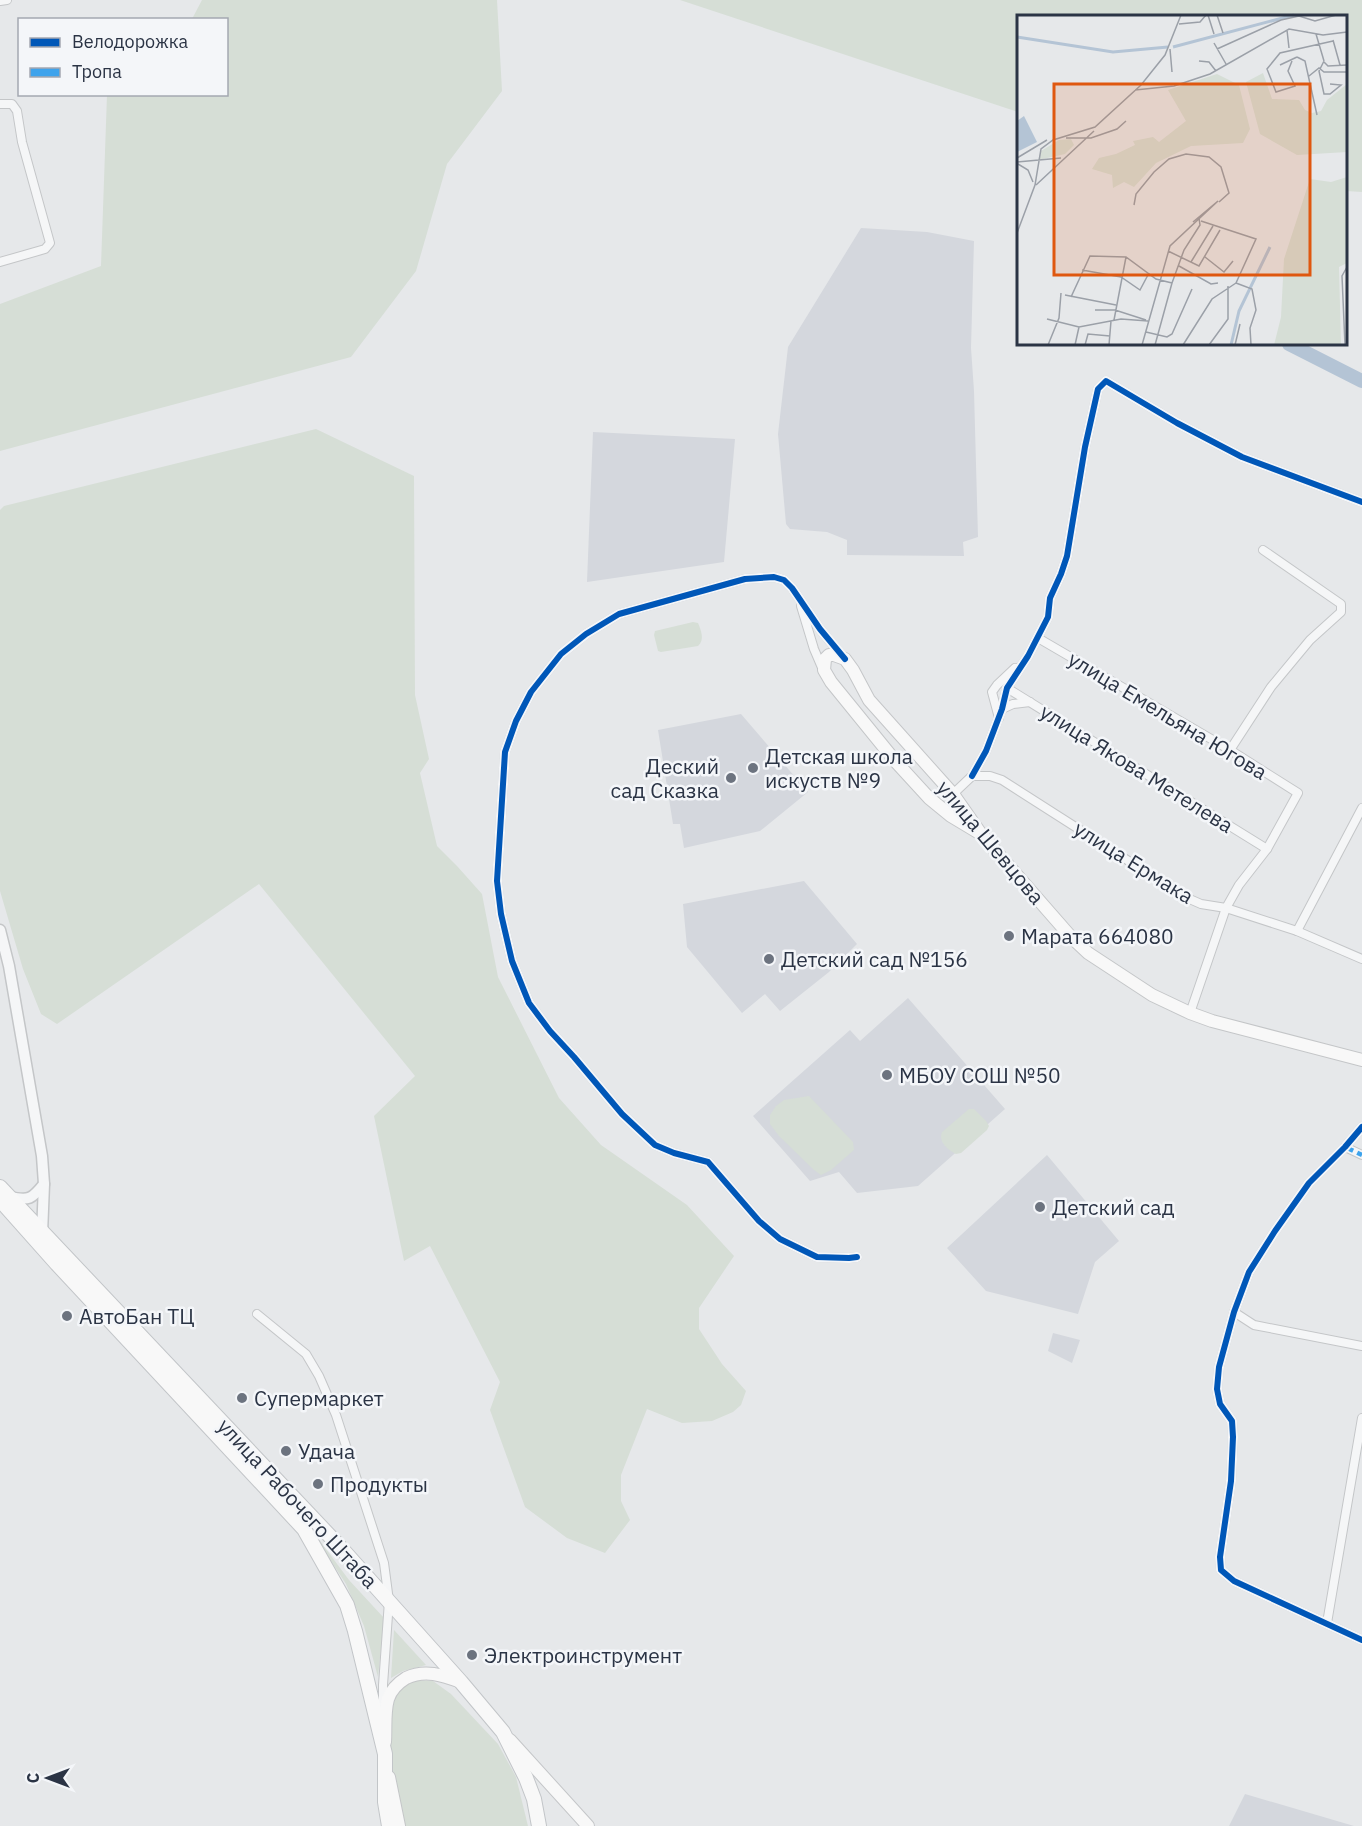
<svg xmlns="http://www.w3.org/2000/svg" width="1362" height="1826" font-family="'IBM Plex Sans',sans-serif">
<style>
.built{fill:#d4d7dd}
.green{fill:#d6ded6}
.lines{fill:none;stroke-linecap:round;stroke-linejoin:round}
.river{stroke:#b4c4d5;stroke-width:14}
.minor-casing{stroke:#c4c6c8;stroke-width:10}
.tertiary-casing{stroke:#c4c6c8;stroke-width:13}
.secondary-casing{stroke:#c4c6c8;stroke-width:14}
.primary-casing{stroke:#c2c5c8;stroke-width:16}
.minor{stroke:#f5f6f7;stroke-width:8}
.tertiary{stroke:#f5f6f7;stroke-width:10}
.secondary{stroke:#f8f8f8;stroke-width:12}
.primary{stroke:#f8f8f8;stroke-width:14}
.quiet{stroke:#3ea3ec;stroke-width:4.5;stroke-dasharray:9 4.5;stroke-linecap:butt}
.cycleway-casing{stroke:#f4f6f9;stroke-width:10}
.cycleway{stroke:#0057b8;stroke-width:6}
.poi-dot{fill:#6c737f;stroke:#f4f6f9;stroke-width:2}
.labels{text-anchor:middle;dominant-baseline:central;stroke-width:5;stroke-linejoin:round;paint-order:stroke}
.street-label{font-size:21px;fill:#2b3445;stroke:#f4f6f9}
.poi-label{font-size:21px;fill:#2b3445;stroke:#f4f6f9;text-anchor:start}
.inset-river{fill:none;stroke:#b4c4d5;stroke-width:3}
.inset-road{fill:none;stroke:#9ba0a8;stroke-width:1.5}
.view{fill:#df570f;fill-opacity:0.15;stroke:#df570f;stroke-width:3}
.inset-edge{fill:none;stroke:#2b3445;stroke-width:3}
</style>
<rect width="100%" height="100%" fill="#e6e8ea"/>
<g class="built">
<polygon points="861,228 927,232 974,241 971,348 974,391 978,537 963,542 964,556 847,555 847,540 827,532 790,529 786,524 778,434 788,347"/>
<polygon points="593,432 735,439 724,562 587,582"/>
<polygon points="741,714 808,792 760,831 684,848 680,824 673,824 658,730"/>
<polygon points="804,881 857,944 829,972 780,1011 765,994 742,1013 687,947 683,904"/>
<polygon points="908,998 1005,1109 918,1186 857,1193 839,1172 810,1181 753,1116 850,1030 860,1041"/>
<polygon points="1047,1155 1119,1241 1095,1262 1078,1314 986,1291 947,1248"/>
<polygon points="1053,1333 1080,1340 1072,1363 1048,1351"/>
<polygon points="1245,1794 1354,1826 1229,1826"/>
</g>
<g class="green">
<polygon points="202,0 497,0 502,91 447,164 416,271 351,357 0,451 0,304 101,266 107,95 226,94 226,20 192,19"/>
<polygon points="680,0 1362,0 1362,192 1346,191 1346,16 1018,16 1018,112"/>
<polygon points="316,429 414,476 415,695 429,759 420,773 437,846 457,866 482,894 498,977 559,1098 601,1145 687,1205 734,1256 699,1308 699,1329 722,1364 746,1391 741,1405 733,1412 712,1421 682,1423 647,1409 621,1475 621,1501 630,1520 605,1553 567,1538 525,1507 490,1410 500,1382 430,1246 404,1261 374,1116 415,1076 259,884 57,1024 41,1014 23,969 0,891 0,510 4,506"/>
<path d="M693,622l5,1c3,7 7,17 0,23l-37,6 -3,-1 -4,-16 1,-4z"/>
<polygon points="809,1096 853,1142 854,1150 831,1170 821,1175 814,1170 779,1136 770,1124 770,1115 776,1106 784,1100"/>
<path d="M969,1109h5l12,12 3,5 -2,4 -26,23 -5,1c-8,-4 -18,-12 -14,-22z"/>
<polygon points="57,1252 288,1498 349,1580 384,1618 378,1677 364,1626 346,1584 308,1526"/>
<polygon points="394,1630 426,1665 403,1671 391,1678"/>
<polygon points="414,1680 433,1681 451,1694 498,1744 516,1777 528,1826 403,1826 393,1790 388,1739 387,1704 397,1689"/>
</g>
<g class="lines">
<polyline class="river" points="1289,344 1362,381"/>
<defs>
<g id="minor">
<polyline points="0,1 7,0"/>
<polyline points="0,104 12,104 17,111 22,142 50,243 45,249 0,262"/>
<polyline points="801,606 814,649 823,670"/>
<polyline points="1038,638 1230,750 1298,793 1267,849 1239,885 1226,908 1190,1013"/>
<polyline points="843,657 820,629 792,588 784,580 774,577 745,579 619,614 586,634 561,654 531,692 516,721 505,752 497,881 501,914 512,961 529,1003 550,1031 574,1057 622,1114 655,1145 674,1153 708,1162 759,1221 780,1239 817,1257 849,1258 857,1257"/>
<polyline points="1007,688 1267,849"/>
<polyline points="1002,709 1013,704 1030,702"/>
<polyline points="999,718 992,692 997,685 1015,668"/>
<polyline points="1230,750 1271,687 1310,640 1341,612 1341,604 1263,550"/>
<polyline points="972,776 986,751 1002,709 1007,688 1028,656 1048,617 1050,598 1061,574 1067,556 1085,447 1098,389 1106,381 1177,423 1242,457 1362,502"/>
<polyline points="953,794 972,776 990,776 1002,780 1185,897 1201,904 1226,908 1297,931 1362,959"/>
<polyline points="1297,931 1362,808"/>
<polyline points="1362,1127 1345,1147 1309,1183 1275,1231 1249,1272 1234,1312 1219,1367 1217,1389 1220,1404 1232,1421 1233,1437 1231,1481 1220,1557 1221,1570 1234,1581 1362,1640"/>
<polyline points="1345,1147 1362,1155"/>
<polyline points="1234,1312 1254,1325 1362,1346"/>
<polyline points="257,1314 306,1354 319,1376 336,1415 384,1563 389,1601 383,1685 383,1707"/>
<polyline points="1327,1623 1362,1418"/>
</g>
<g id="tertiary">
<polyline points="0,930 9,966 42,1156 44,1184 42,1234"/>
<path d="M10,1197c19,4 22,2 34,-13"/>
</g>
<g id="secondary">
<polyline points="981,834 951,816 929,798 896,762 831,682 824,670 825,659 829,655 834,655 845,659 853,670 869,700 953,794 981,834 1071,937 1088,953 1152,995 1190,1013 1212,1021 1362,1060"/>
<polyline points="510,1740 588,1826"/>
<path d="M385,1742c1,-13 -1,-29 3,-43 3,-9 10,-16 18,-21 19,-9 36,-3 55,4"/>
<polyline points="389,1777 399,1826"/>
</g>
<g id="primary">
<polyline points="0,1187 342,1549 461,1682 503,1732 526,1778 534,1799 539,1826"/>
<polyline points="0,1200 57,1264 304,1529 347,1605 355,1631 385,1754 385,1802 389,1826"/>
</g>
</defs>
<use href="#minor" class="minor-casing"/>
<use href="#tertiary" class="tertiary-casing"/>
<use href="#secondary" class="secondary-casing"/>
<use href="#primary" class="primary-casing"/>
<use href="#minor" class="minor"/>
<use href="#tertiary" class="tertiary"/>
<use href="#secondary" class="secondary"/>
<use href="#primary" class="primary"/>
<polyline class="quiet" points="1345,1147 1362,1155"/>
<defs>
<g id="cycleway">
<polyline points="845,659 820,629 792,588 784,580 774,577 745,579 619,614 586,634 561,654 531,692 516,721 505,752 497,881 501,914 512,961 529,1003 550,1031 574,1057 622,1114 655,1145 674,1153 708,1162 759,1221 780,1239 817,1257 849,1258 857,1257"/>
<polyline points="972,776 986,751 1002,709 1007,688 1028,656 1048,617 1050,598 1061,574 1067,556 1085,447 1098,389 1106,381 1177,423 1242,457 1362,502"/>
<polyline points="1362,1127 1345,1147 1309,1183 1275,1231 1249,1272 1234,1312 1219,1367 1217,1389 1220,1404 1232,1421 1233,1437 1231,1481 1220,1557 1221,1570 1234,1581 1362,1640"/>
</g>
</defs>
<use href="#cycleway" class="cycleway-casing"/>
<use href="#cycleway" class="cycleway"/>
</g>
<g class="poi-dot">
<circle cx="753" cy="768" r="6"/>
<circle cx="731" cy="778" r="6"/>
<circle cx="1009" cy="936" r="6"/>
<circle cx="769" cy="959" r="6"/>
<circle cx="887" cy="1075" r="6"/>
<circle cx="1040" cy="1207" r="6"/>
<circle cx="67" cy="1316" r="6"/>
<circle cx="242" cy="1398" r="6"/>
<circle cx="286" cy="1451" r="6"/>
<circle cx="318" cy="1484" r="6"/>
<circle cx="472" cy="1655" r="6"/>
</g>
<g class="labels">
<g class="street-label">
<text transform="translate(1168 715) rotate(31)">улица Емельяна Югова</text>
<text transform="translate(1137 768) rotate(32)">улица Якова Метелева</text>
<text transform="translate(991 842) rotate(50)">улица Шевцова</text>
<text transform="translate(1134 862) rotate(32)">улица Ермака</text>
<text transform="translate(298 1503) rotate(47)">улица Рабочего Штаба</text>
</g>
<g class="poi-label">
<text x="765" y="756">Детская школа<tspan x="765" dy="24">искуств №9</tspan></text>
<text x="719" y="766" text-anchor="end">Деский<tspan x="719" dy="24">сад Сказка</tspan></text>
<text x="1021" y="936">Марата 664080</text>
<text x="781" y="959">Детский сад №156</text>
<text x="899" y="1075">МБОУ СОШ №50</text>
<text x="1052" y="1207">Детский сад</text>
<text x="79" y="1316">АвтоБан ТЦ</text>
<text x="254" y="1398">Супермаркет</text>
<text x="298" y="1451">Удача</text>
<text x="330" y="1484">Продукты</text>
<text x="484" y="1655">Электроинструмент</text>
</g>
</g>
<g transform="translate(1017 15)">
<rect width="330" height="330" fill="#e6e8ea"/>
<path d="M246,58l9,26 27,1 6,10 7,3 9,-2 6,-11 20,-16v68l-50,3 -37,-21 -14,-52zM200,59l22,11 11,44 -7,14 -52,3 -35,17 -22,24 -10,-5 -11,6 -1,-13 -20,-6 7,-11 17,-4 19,-9 -2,-4 20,-4 6,5 27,-21 -18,-31zM54,124l3,6 -9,9 -27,6 3,-9 18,-11zM330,162v86l-8,4 2,78h-67l7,-28 3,-58 26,-80 21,3z" fill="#d6ded6"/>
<path d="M7,101l13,26 -20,10v-31z" fill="#b4c4d5"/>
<path class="inset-river" d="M0,22l96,15 55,-5M156,32l121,-32M214,330l8,-34 31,-64"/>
<path class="inset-road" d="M191,0l6,19M200,0l6,18M162,9l21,-2 6,-7M270,15l2,18M299,19l8,27M316,25l7,25M197,28l12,21M153,34l2,23M200,34l64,-29 18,-4 16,5 21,-6M280,42l8,4 12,54M182,46l10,1 7,9M275,46l-4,10 7,15 -19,6 -9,-23 13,-16 53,-12M307,46l-5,10 5,23h6l11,-9 -11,-1M307,47l4,4 19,-1M263,50l17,-8M292,61l10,-8 5,4h23M118,75l39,-4 36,-12 79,-45 34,6 24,-3M49,123h25l26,-9 9,-8M0,143l30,-18M0,147l44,-4M1,149l10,6 5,12M19,170l58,-54M117,190l2,-11 18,-22 15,-13 17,-5 23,3 12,10 8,26 -10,9M184,206l55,18 -20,44M0,218l18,-48 6,-36 12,-9 42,-13 46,-42 24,-30 16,-40M151,236l31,15 21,-36M188,242l19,15 9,-11M174,247l22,-36M162,251l32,18 7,-1M65,255l39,7 19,13 9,-17M219,268l16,6 4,21 -6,18 1,17M48,280l51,10M54,282l19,-41 36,1 30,22 16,4M78,295h20l31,10M30,304l32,8 42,-8 27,2M97,305l12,-63M129,317l21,5 5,-3 20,-45M31,330l11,-27 2,-25M58,330l4,-18M68,330l3,-11 22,2M92,330l2,-24M125,330l28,-99 48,-45 -25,21M138,330l17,-62 12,-33 16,-25 -1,-7M166,330l29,-46 24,-16M192,330l19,-26v-33M218,330l5,-21M328,330l-3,-69 5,-9"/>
<path class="view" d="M37,69h256v191h-256z"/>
<rect width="330" height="330" class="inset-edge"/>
</g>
<rect x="18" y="18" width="210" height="78" fill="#f4f6f9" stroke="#a4a8b1" stroke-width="1.5"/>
<rect x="30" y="38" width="30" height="9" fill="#0057b8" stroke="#a4a8b1" stroke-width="1.5"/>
<text x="72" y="48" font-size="18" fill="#2b3445">Велодорожка</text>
<rect x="30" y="68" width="30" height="9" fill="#3ea3ec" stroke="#a4a8b1" stroke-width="1.5"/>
<text x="72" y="78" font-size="18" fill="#2b3445">Тропа</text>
<g transform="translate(48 1778) rotate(270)" stroke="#f4f6f9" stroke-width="4.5" paint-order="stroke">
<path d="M0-4.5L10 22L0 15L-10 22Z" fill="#2b3445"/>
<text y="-9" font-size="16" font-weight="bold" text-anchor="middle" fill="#2b3445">С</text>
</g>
</svg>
